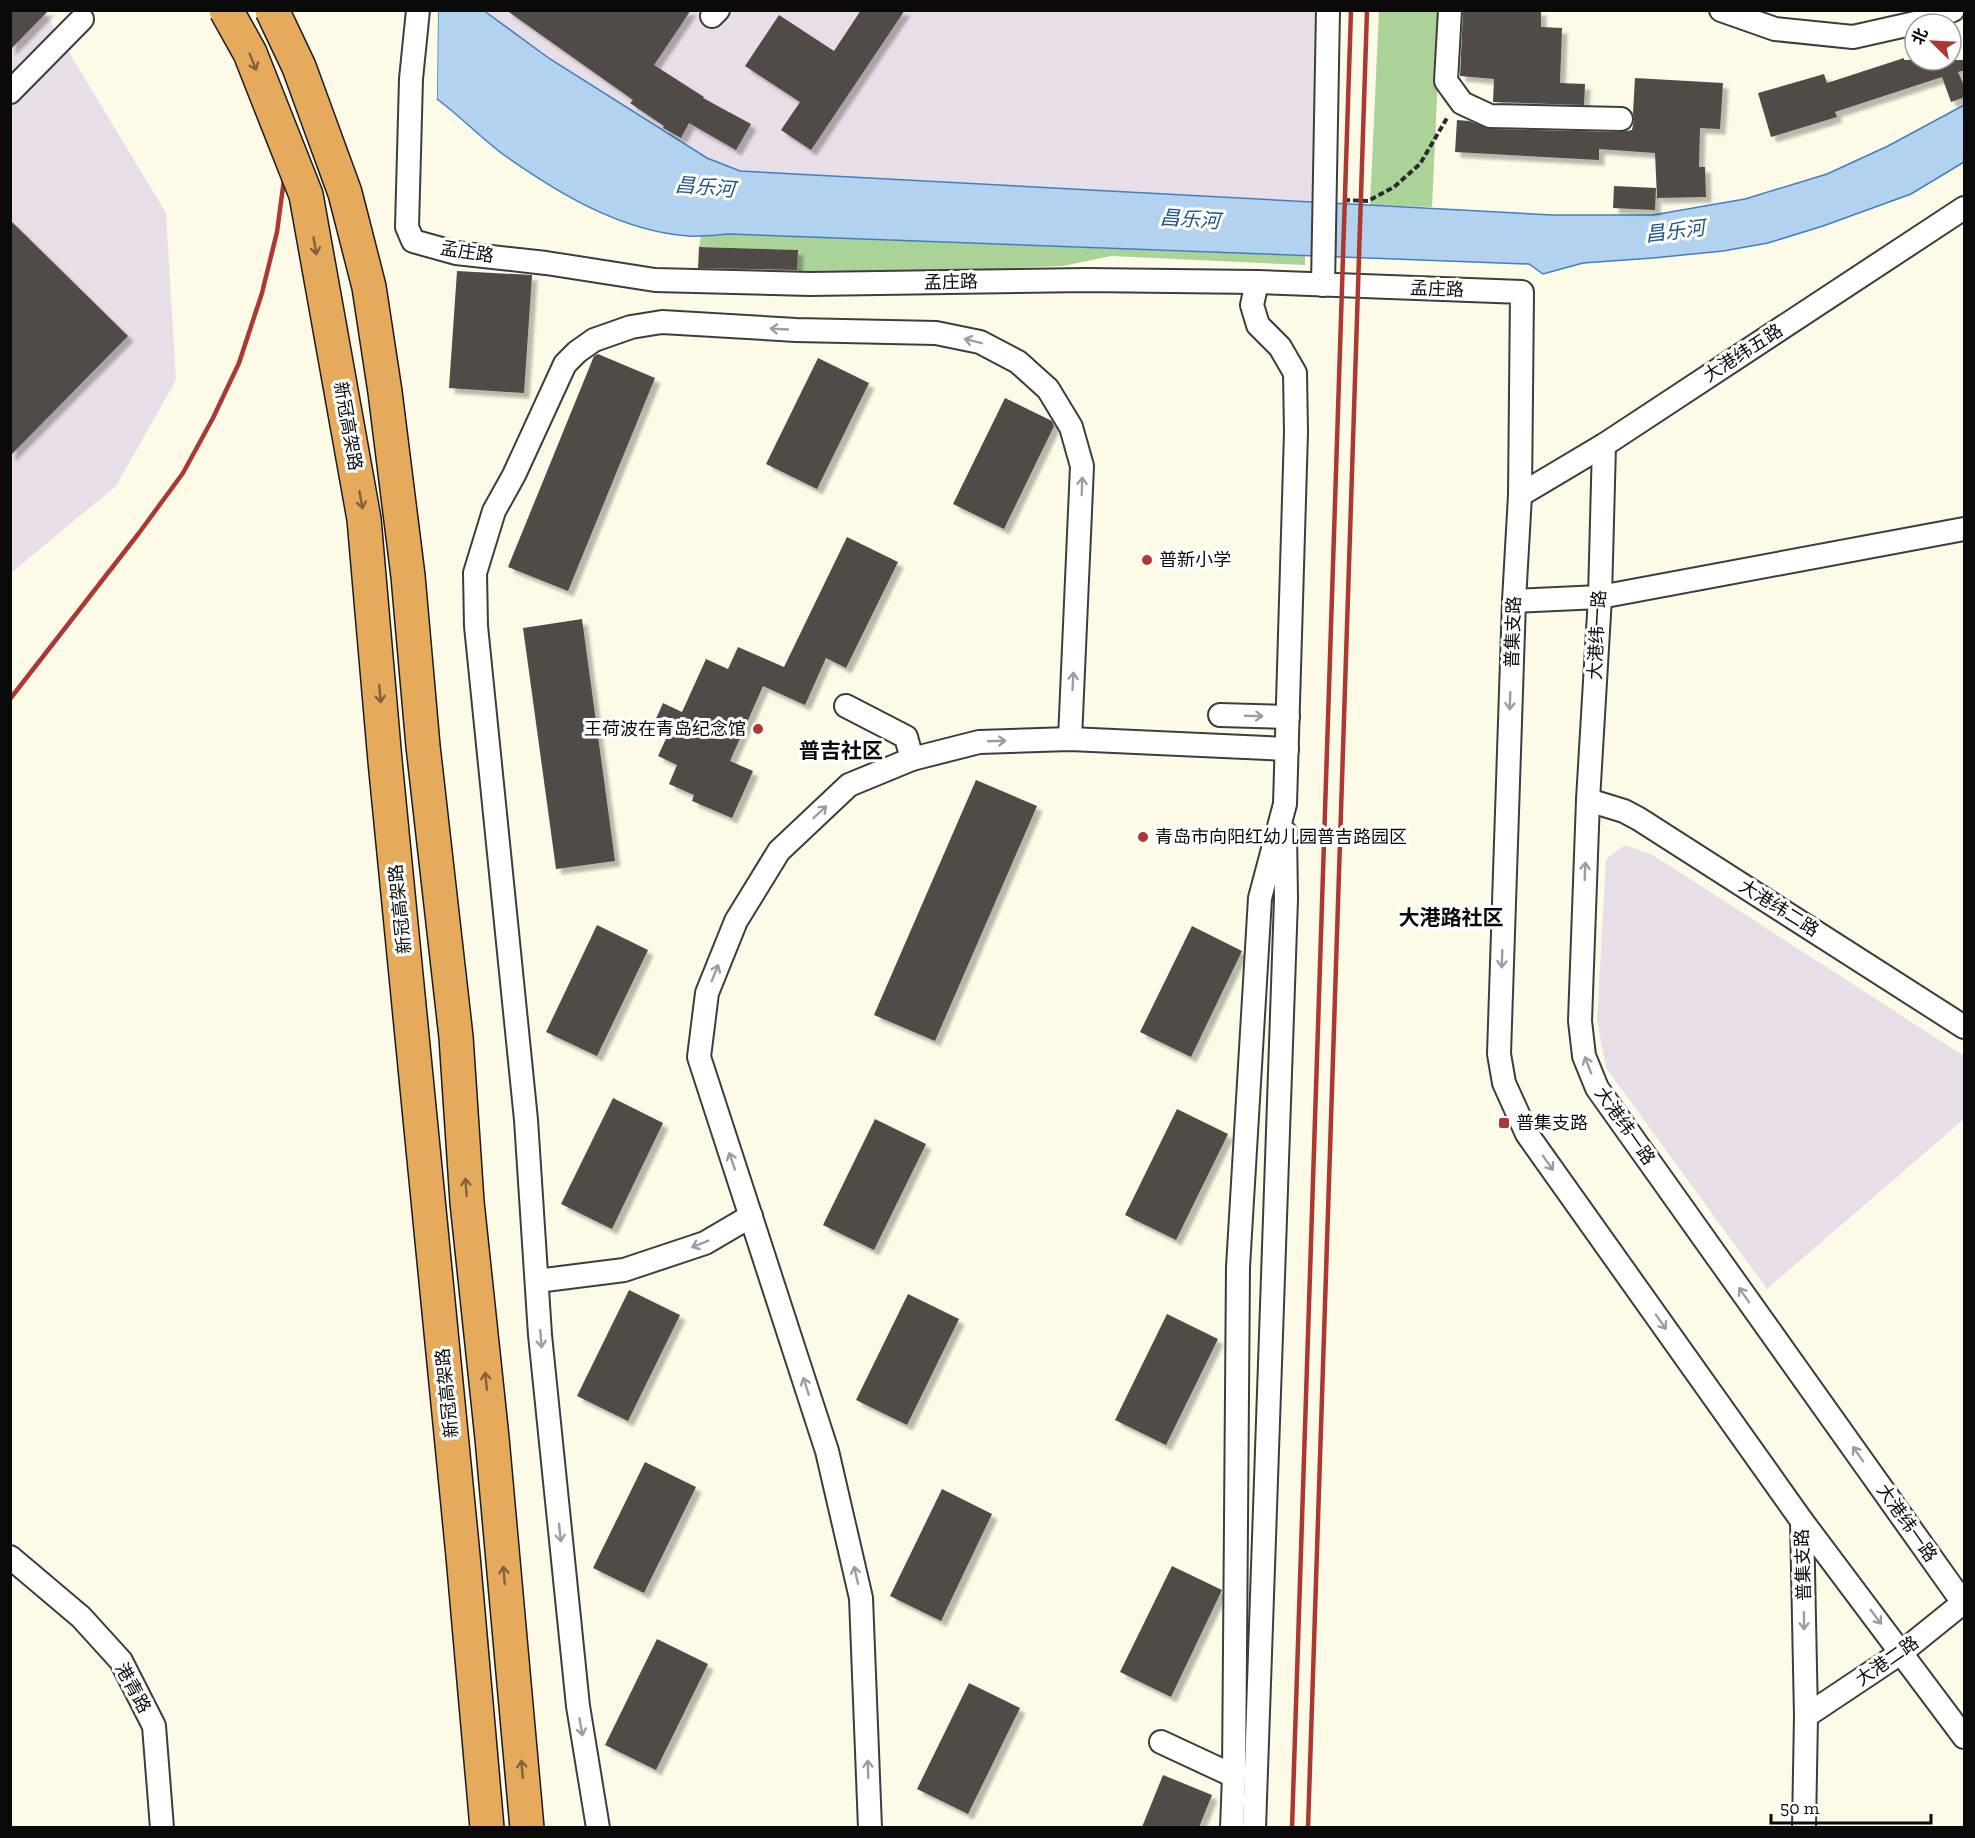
<svg xmlns="http://www.w3.org/2000/svg" width="1975" height="1838" font-family="'Zilla Slab','Noto Sans SC',serif">
<style>
.industrial{fill:#e8dee8}
.forest{fill:#abd297}
.water{fill:#b2d2ef;stroke:#407fbf;stroke-width:1.5}
.pier{fill:#fdfbe8}
.building{fill:#514c47;filter:url(#shadow)}
.lines{fill:none;stroke-linecap:round;stroke-linejoin:round}
.minor-casing{stroke:#3d3d3d;stroke-width:26}
.path{stroke:#2c2c2c;stroke-width:4;stroke-dasharray:6 3;stroke-linecap:butt}
.minor{stroke:#fff;stroke-width:22}
.rail{stroke:#ab3831;stroke-width:4.5}
.highway-bridge-casing{stroke:#1b1b1b;stroke-width:36;stroke-linecap:butt}
.highway-bridge{stroke:#e6aa5d;stroke-width:33}
.oneway{stroke:#836238}
.oneway2{stroke:#9d9d9d}
.poi-dot{fill:#ab3831;stroke:#fff;stroke-width:2}
.labels{text-anchor:middle;dominant-baseline:central;stroke-width:6;stroke-linejoin:round;paint-order:stroke}
.street-label{font-size:18px;fill:#0a0a0a;stroke:#fff}
.poi-label{font-size:18px;fill:#0a0a0a;stroke:#fff;text-anchor:start}
.water-label{font-size:20px;font-style:italic;fill:#21528d;stroke:#fff}
.quarter-label{font-size:21px;font-weight:bold;fill:#0a0a0a;stroke:#fff}
</style>
<defs>
<filter id="shadow"><feDropShadow dx="5.5" dy="5.5" stdDeviation="1.5" flood-color="#0004"/></filter>
</defs>
<rect width="100%" height="100%" fill="#fdfbe8"/>
<g class="industrial">
<polygon points="11,11 44,11 166,213 176,380 116,486 11,573"/>
<polygon points="483,11 1318,11 1315,202 740,171 708,158 550,59"/>
<polygon points="1625,845 1653,855 1964,1056 1964,1119 1767,1289 1606,1068 1597,1020 1606,859"/>
</g>
<g class="forest">
<polygon points="1379,11 1441,11 1432,207 1370,205"/>
<polygon points="729,234 1305,256 1305,265 1111,256 1063,266 853,274 797,272 797,250 699,247 701,236"/>
</g>
<path class="water" d="M483,10l67,49 157,99 33,13 812,44h101l92,-16 82,-25 61,-28 76,-41v57l-53,32 -88,32 -55,17 -45,8 -70,7 -70,5 -40,11 -14,-10 -800,-30c-13,1 -28,3 -41,2 -68,-5 -130,-43 -184,-81 -23,-17 -44,-39 -67,-56l1,-88z"/>
<polygon class="pier" points="435,10 438,11 437,99 434,97"/>
<g class="building">
<polygon points="10,10 49,10 10,50"/>
<polygon points="506,10 691,10 654,65 704,97 703,98 751,124 736,150 689,123 681,138 663,128 664,126 630,103 633,100"/>
<polygon points="861,10 905,10 811,150 781,130 800,102 745,66 779,15 834,51"/>
<polygon points="1463,10 1541,10 1541,27 1562,28 1560,83 1585,84 1584,105 1493,102 1494,79 1460,76"/>
<polygon points="1904,58 1904,60 1965,60 1965,70 1958,72 1965,88 1965,97 1951,102 1942,77 1835,112 1837,117 1771,137 1758,93 1824,74 1827,83"/>
<polygon points="1635,78 1723,83 1720,129 1700,128 1699,167 1705,167 1706,197 1657,198 1655,153 1599,149 1599,160 1455,152 1457,120 1469,121 1490,129 1621,132 1632,130 1634,120 1633,113"/>
<polygon points="1614,186 1656,188 1655,210 1613,208"/>
<polygon points="10,220 128,336 10,456"/>
<polygon points="699,247 798,250 797,270 698,268"/>
<polygon points="457,271 532,275 524,393 449,388"/>
<polygon points="598,354 655,378 568,591 508,567 594,356"/>
<polygon points="818,358 869,383 817,489 766,464"/>
<polygon points="1005,398 1052,421 1054,426 1004,529 953,504"/>
<polygon points="847,537 898,562 846,668 826,658 805,705 763,686 730,761 753,771 732,818 692,801 694,795 669,784 677,765 658,756 670,730 654,723 663,703 682,712 706,659 728,669 738,647 784,667"/>
<polygon points="582,619 615,861 556,869 523,628"/>
<polygon points="976,780 1037,806 935,1041 874,1015"/>
<polygon points="597,925 648,950 597,1056 546,1032"/>
<polygon points="1192,926 1242,951 1191,1057 1140,1032"/>
<polygon points="613,1098 663,1123 612,1229 561,1204"/>
<polygon points="1177,1109 1228,1134 1176,1240 1125,1215"/>
<polygon points="875,1119 926,1144 874,1250 823,1225"/>
<polygon points="629,1290 680,1315 628,1421 577,1396"/>
<polygon points="908,1294 959,1319 907,1425 856,1400"/>
<polygon points="1167,1314 1218,1339 1166,1445 1115,1420"/>
<polygon points="645,1462 696,1487 644,1593 593,1568"/>
<polygon points="942,1489 992,1514 941,1621 890,1596"/>
<polygon points="1172,1566 1222,1590 1171,1697 1120,1672"/>
<polygon points="657,1639 708,1664 656,1770 605,1745"/>
<polygon points="969,1683 1020,1708 968,1814 917,1789"/>
<polygon points="1163,1775 1212,1795 1199,1827 1142,1827"/>
</g>
<g class="lines">
<defs>
<g id="minor">
<polyline points="418,10 411,79 407,227 413,241 456,253 546,263 655,280 810,284 1086,280 1257,282 1522,292 1520,495 1514,601 1499,1054 1504,1083 1527,1134 1802,1521 1964,1737"/>
<polyline points="1450,10 1446,81 1462,103 1490,116 1621,119"/>
<polyline points="1721,10 1775,29 1853,37 1933,19 1953,10"/>
<polyline points="712,16 718,10"/>
<polyline points="10,92 82,19"/>
<polyline points="1323,285 1328,10"/>
<polyline points="1604,445 1600,597 1588,800 1580,1021 1584,1056 1597,1088 1964,1604"/>
<polyline points="1520,495 1604,445 1964,208"/>
<polyline points="1514,601 1600,597 1964,529"/>
<polyline points="846,706 906,737 912,759"/>
<polyline points="1220,715 1288,717"/>
<polyline points="1588,800 1624,811 1639,819 1964,1027"/>
<polyline points="537,1281 624,1270 705,1243 751,1216"/>
<polyline points="1802,1521 1806,1716 1804,1828"/>
<polyline points="10,1557 81,1617 121,1661 154,1726 162,1828"/>
<polyline points="1806,1716 1902,1652 1964,1602"/>
<polyline points="1161,1742 1234,1776 1232,1828"/>
<polyline points="1234,1776 1238,1267 1260,898 1285,804 1296,432 1295,373 1280,347 1258,325 1252,305 1257,282"/>
<polyline points="598,1828 578,1706 540,1335 526,1120 476,626 475,573 494,511 514,475 565,364 577,352 594,340 631,327 662,322 796,330 936,333 980,342 1018,362 1048,389 1071,427 1082,466 1070,739"/>
<polyline points="870,1828 861,1598 827,1451 699,1057 707,993 736,921 779,851 849,785 912,759 979,742 1070,739 1287,749"/>
<polyline points="1254,1828 1286,899 1285,832"/>
</g>
</defs>
<use href="#minor" class="minor-casing"/>
<polyline class="path" points="1344,200 1368,201 1394,187 1420,164 1447,118"/>
<use href="#minor" class="minor"/>
<g class="rail">
<polyline points="10,699 139,533 183,473 213,418 239,363 262,293 277,232 289,142"/>
<polyline points="1292,1828 1351,10"/>
<polyline points="1308,1828 1367,10"/>
</g>
<defs>
<g id="highway-bridge">
<polyline points="226,10 250,53 306,195 364,519 385,761 463,1556 487,1828"/>
<polyline points="272,10 299,67 345,193 369,287 385,392 408,576 423,746 456,1037 467,1202 492,1438 527,1828"/>
</g>
</defs>
<use href="#highway-bridge" class="highway-bridge-casing"/>
<use href="#highway-bridge" class="highway-bridge"/>
</g>
<defs><path id="oneway-shaft" d="M-6 0H5M1.5-3L5.5 0L1.5 3" fill="none" stroke-width="1.6" stroke-linecap="round" stroke-linejoin="round" transform="scale(1.5)"/></defs>
<g class="oneway">
<use href="#oneway-shaft" transform="translate(253 62) rotate(68)"/>
<use href="#oneway-shaft" transform="translate(315 246) rotate(80)"/>
<use href="#oneway-shaft" transform="translate(361 500) rotate(80)"/>
<use href="#oneway-shaft" transform="translate(380 694) rotate(85)"/>
<use href="#oneway-shaft" transform="translate(466 1187) rotate(-94)"/>
<use href="#oneway-shaft" transform="translate(486 1381) rotate(-96)"/>
<use href="#oneway-shaft" transform="translate(504 1575) rotate(-95)"/>
<use href="#oneway-shaft" transform="translate(522 1769) rotate(-95)"/>
</g>
<g class="oneway2">
<use href="#oneway-shaft" transform="translate(779 329) rotate(-177)"/>
<use href="#oneway-shaft" transform="translate(973 341) rotate(-166)"/>
<use href="#oneway-shaft" transform="translate(1082 486) rotate(-88)"/>
<use href="#oneway-shaft" transform="translate(1073 681) rotate(-87)"/>
<use href="#oneway-shaft" transform="translate(1510 701) rotate(92)"/>
<use href="#oneway-shaft" transform="translate(1254 716) rotate(2)"/>
<use href="#oneway-shaft" transform="translate(997 741) rotate(-2)"/>
<use href="#oneway-shaft" transform="translate(820 812) rotate(-43)"/>
<use href="#oneway-shaft" transform="translate(1585 871) rotate(-88)"/>
<use href="#oneway-shaft" transform="translate(1502 959) rotate(92)"/>
<use href="#oneway-shaft" transform="translate(715 973) rotate(-68)"/>
<use href="#oneway-shaft" transform="translate(1588 1065) rotate(-111)"/>
<use href="#oneway-shaft" transform="translate(732 1161) rotate(-109)"/>
<use href="#oneway-shaft" transform="translate(1548 1163) rotate(55)"/>
<use href="#oneway-shaft" transform="translate(700 1244) rotate(158)"/>
<use href="#oneway-shaft" transform="translate(1744 1295) rotate(-125)"/>
<use href="#oneway-shaft" transform="translate(1661 1322) rotate(55)"/>
<use href="#oneway-shaft" transform="translate(541 1339) rotate(85)"/>
<use href="#oneway-shaft" transform="translate(806 1386) rotate(-108)"/>
<use href="#oneway-shaft" transform="translate(1858 1454) rotate(-125)"/>
<use href="#oneway-shaft" transform="translate(560 1533) rotate(84)"/>
<use href="#oneway-shaft" transform="translate(856 1575) rotate(-103)"/>
<use href="#oneway-shaft" transform="translate(1876 1617) rotate(53)"/>
<use href="#oneway-shaft" transform="translate(1804 1621) rotate(89)"/>
<use href="#oneway-shaft" transform="translate(581 1727) rotate(80)"/>
<use href="#oneway-shaft" transform="translate(868 1769) rotate(-92)"/>
</g>
<g class="poi-dot">
<circle cx="1147" cy="560" r="6"/>
<circle cx="758" cy="729" r="6"/>
<circle cx="1143" cy="837" r="6"/>
<rect x="1498" y="1117" width="12" height="12" rx="3"/>
</g>
<g class="labels">
<g class="street-label">
<text transform="translate(467 252) rotate(9)">孟庄路</text>
<text transform="translate(951 282) rotate(-1)">孟庄路</text>
<text transform="translate(1437 289) rotate(2)">孟庄路</text>
<text transform="translate(1743 353) rotate(-33)">大港纬五路</text>
<text transform="translate(348 426) rotate(80)">新冠高架路</text>
<text transform="translate(1513 632) rotate(-88)">普集支路</text>
<text transform="translate(1597 635) rotate(-87)">大港纬一路</text>
<text transform="translate(1779 908) rotate(32)">大港纬二路</text>
<text transform="translate(400 909) rotate(-96)">新冠高架路</text>
<text transform="translate(1625 1126) rotate(55)">大港纬一路</text>
<text transform="translate(447 1393) rotate(-96)">新冠高架路</text>
<text transform="translate(1907 1523) rotate(55)">大港纬一路</text>
<text transform="translate(1803 1565) rotate(-92)">普集支路</text>
<text transform="translate(1887 1661) rotate(-35)">大港二路</text>
<text transform="translate(133 1688) rotate(61)">港青路</text>
</g>
<g class="poi-label">
<text x="1159" y="560">普新小学</text>
<text x="746" y="729" text-anchor="end">王荷波在青岛纪念馆</text>
<text x="1155" y="837">青岛市向阳红幼儿园普吉路园区</text>
<text x="1516" y="1123">普集支路</text>
</g>
<g class="water-label">
<text transform="translate(705 187) rotate(5)">昌乐河</text>
<text transform="translate(1190 219) rotate(4)">昌乐河</text>
<text transform="translate(1675 231) rotate(-7)">昌乐河</text>
</g>
<g class="quarter-label">
<text x="841" y="750">普吉社区</text>
<text x="1451" y="917">大港路社区</text>
</g>
</g>
<rect width="1975" height="1838" fill="none" stroke="#0a0a0a" stroke-width="24"/>
<g transform="translate(1933 42) rotate(294)"><circle r="28" fill="#ffffff" stroke="#9d9d9d" stroke-width="1.5"/>
<path d="M0-4.5L10 22L0 15L-10 22Z" fill="#ab3831"/>
<text y="-9" font-size="16" font-weight="bold" text-anchor="middle" fill="#0a0a0a">北</text>
</g>
<path d="M1771 1814v9h160v-9" fill="none" stroke="#0a0a0a" stroke-width="3"/>
<text x="1780" y="1814" font-size="18" fill="#0a0a0a" stroke="#ffffff" stroke-width="4.5" paint-order="stroke">50 m</text>
</svg>
